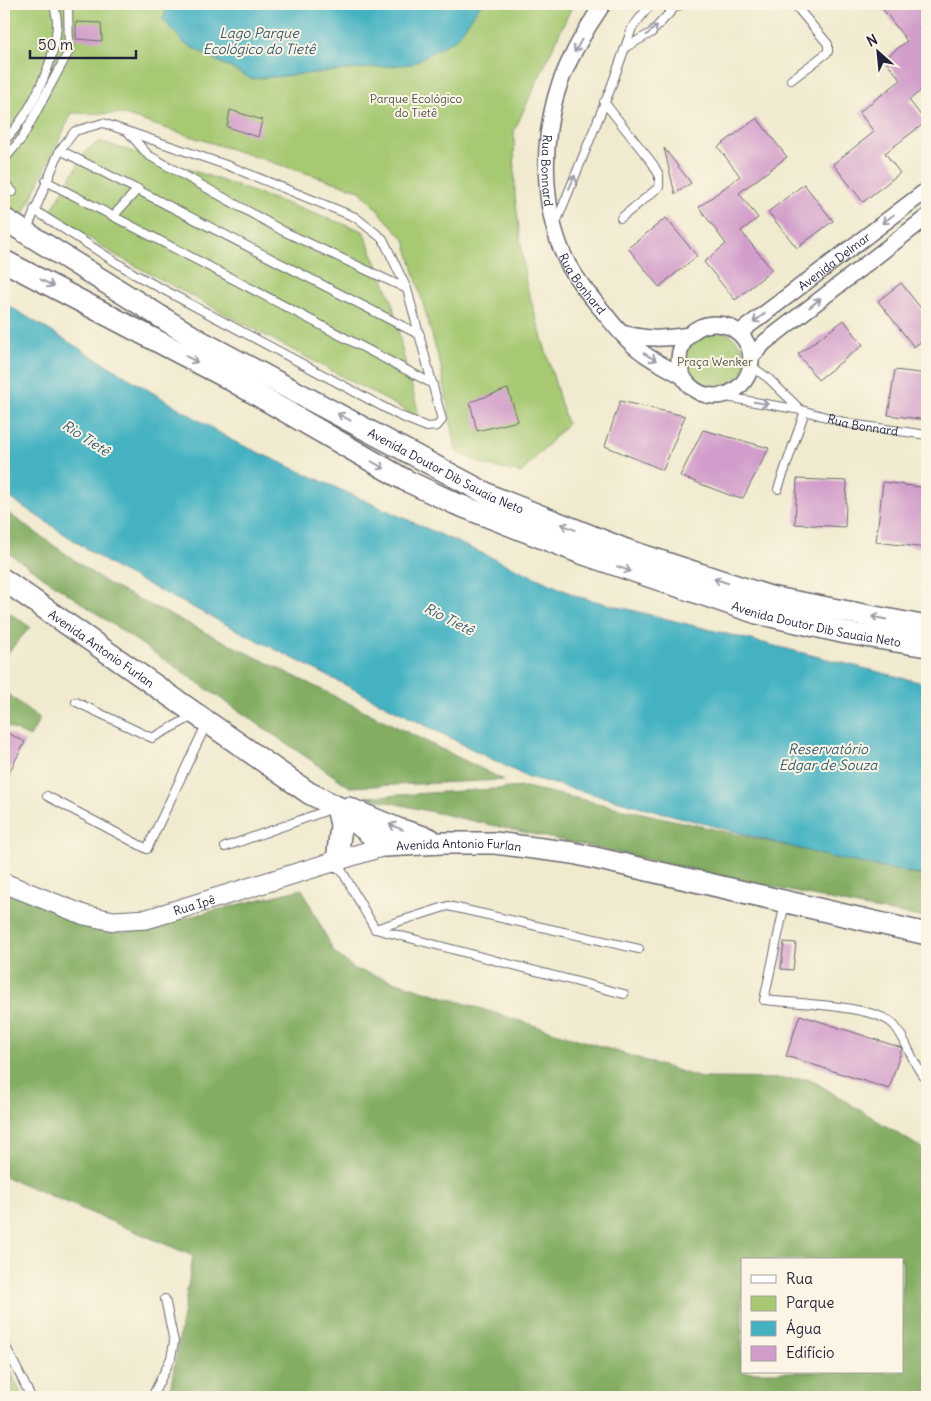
<svg xmlns="http://www.w3.org/2000/svg" width="931" height="1401" font-family="Delius,sans-serif">
<style>
.green{fill:#a6c972;stroke:#647656}
.forest{fill:#84ad64;stroke:#536850;fill-rule:evenodd}
.water{fill:#45b2c2;stroke:#346a7e}
.building{fill:#d29dca}
.lines{fill:none;stroke-linecap:round;stroke-linejoin:round}
.service-casing{stroke:#6a686f;stroke-width:10}
.minor-casing{stroke:#6a686f;stroke-width:18}
.tertiary-casing{stroke:#6a686f;stroke-width:21}
.secondary-casing{stroke:#6a686f;stroke-width:24}
.service{stroke:#fff;stroke-width:8}
.minor{stroke:#fff;stroke-width:15}
.tertiary{stroke:#fff;stroke-width:19}
.secondary{stroke:#fff;stroke-width:21}
.oneway{stroke:#9c9ca7}
.labels{text-anchor:middle;dominant-baseline:central;stroke-width:4;stroke-linejoin:round;paint-order:stroke}
.park-label{font-size:12px;fill:#4a544c;stroke:#fcf5e5}
.street-label{font-size:12px;fill:#22223b;stroke:#fcf5e5}
.water-label{font-size:14px;font-style:italic;fill:#305c71;stroke:#fcf5e5}
</style>
<rect width="100%" height="100%" fill="#fcf5e5"/>
<filter id="ink" filterUnits="userSpaceOnUse"><feTurbulence type="fractalNoise" baseFrequency=".02" numOctaves="2"/><feDisplacementMap in="SourceGraphic" scale="10" xChannelSelector="R" yChannelSelector="G"/><feConvolveMatrix kernelMatrix="1 2 1 2 8 2 1 2 1" color-interpolation-filters="sRGB"/></filter>
<filter id="wash" filterUnits="userSpaceOnUse"><feTurbulence type="fractalNoise" baseFrequency=".0096" numOctaves="4" result="noise"/><feDisplacementMap in="SourceGraphic" scale="20" xChannelSelector="R" yChannelSelector="G"/><feGaussianBlur stdDeviation="1.12" result="paint"/><feColorMatrix in="noise" values="0 0 0 0 0 0 0 0 0 0 0 0 0 0 0 0 0 1.4 0 .05"/><feComposite in="paint" operator="in"/></filter>
<g filter="url(#wash)">
<rect width="100%" height="100%" fill="#f0eacf"/>
<g class="green">
<polygon points="4,4 573,4 514,131 515,196 526,283 567,424 521,473 481,464 456,451 441,367 405,240 359,190 121,114 72,113 20,222 4,213"/>
<polygon points="99,141 203,174 363,231 392,301 404,358 420,418 117,256 50,213 86,151"/>
<circle cx="715" cy="361" r="30"/>
<polygon points="4,1359 23,1397 4,1397"/>
</g>
<g class="forest">
<polygon points="4,510 108,584 504,780 350,787 4,550"/>
<polygon points="4,609 30,627 4,658"/>
<polygon points="4,691 40,719 30,737 4,725"/>
<polygon points="526,787 927,877 927,918 862,907 365,797"/>
<path d="M302,889l32,63 21,17 346,109 109,1 113,70 4,5v243h-758l24,-141 -189,-80v-284l119,41zM742,1260h160v112h-160z"/>
</g>
<g class="water">
<polygon points="168,4 481,4 457,38 412,64 251,79 184,43 163,19"/>
<polygon points="4,303 235,442 579,597 927,684 927,876 834,858 525,776 117,569 4,494"/>
</g>
<g id="blocks">
<g class="building">
<polygon points="879,4 927,4 927,21 919,28 927,38 927,86 909,100 926,122 885,153 900,173 863,202 833,164 874,132 859,112 901,80 884,59 907,41"/>
<polygon points="76,22 101,23 102,41 76,39"/>
<polygon points="230,110 262,120 258,137 227,127"/>
<polygon points="757,118 787,157 739,193 758,218 741,231 772,270 735,300 704,262 726,244 699,207 740,176 718,147"/>
<polygon points="664,148 691,183 675,194"/>
<polygon points="804,184 833,221 797,248 768,212"/>
<polygon points="666,218 697,256 659,287 628,248"/>
<polygon points="901,283 927,316 927,337 914,347 878,301"/>
<polygon points="844,320 863,345 818,380 798,354"/>
<polygon points="895,370 927,374 927,420 888,415"/>
<polygon points="508,389 518,421 477,431 470,402"/>
<polygon points="620,401 685,416 663,470 605,446"/>
<polygon points="703,430 769,448 743,498 729,495 680,476"/>
<polygon points="797,479 847,481 845,527 795,524"/>
<polygon points="883,482 927,488 927,548 876,542"/>
<polygon points="4,731 25,742 4,782"/>
<polygon points="784,942 796,943 793,970 781,969"/>
<polygon points="800,1015 902,1048 889,1089 786,1056"/>
</g>
</g>
</g>
<g filter="url(#ink)">
<use href="#blocks" fill-opacity="0" stroke="#6a686f" stroke-width="1"/>
<g class="lines">
<defs>
<g id="service">
<polyline points="626,47 651,33 675,7 683,4"/>
<polyline points="791,80 828,52 828,44 794,4"/>
<polyline points="604,102 653,164 659,175 659,187 621,218"/>
<polyline points="129,133 148,155 283,231 407,289"/>
<path d="M4,141c27,-27 52,-80 53,-118 0,-6 -2,-13 -3,-19"/>
<polyline points="60,150 420,335"/>
<polyline points="4,160 22,138 69,51 68,4"/>
<polyline points="46,181 433,384"/>
<polyline points="4,182 13,192"/>
<polyline points="114,215 138,189"/>
<polyline points="556,223 610,90 632,28 651,4"/>
<polyline points="26,232 60,150 75,131 103,123 229,166 355,217 383,239 407,289 442,420 437,426 427,427 400,416 136,275 34,210"/>
<polyline points="751,366 768,378 801,410"/>
<path id="s1" d="M720,396l81,14 50,14 76,11"/>
<polyline points="778,489 805,411"/>
<polyline points="76,702 152,738 193,716"/>
<polyline points="47,796 147,849 207,723"/>
<polyline points="225,847 331,809"/>
<polyline points="338,864 375,929 624,994"/>
<path d="M785,903l-21,97c28,3 112,5 130,25 14,16 19,42 33,55"/>
<polyline points="375,929 448,906 639,949"/>
<polyline points="4,1343 31,1397"/>
<polyline points="152,1397 171,1358 174,1342 165,1299"/>
</g>
<g id="minor">
<path id="s2" d="M603,4c-18,26 -40,64 -48,95 -14,53 -12,118 14,167 9,15 20,29 32,43 13,16 25,32 42,44 12,9 26,15 39,23"/>
<circle cx="715" cy="360" r="36"/>
<path d="M622,333c26,7 41,6 68,2"/>
<path id="s3" d="M739,333l188,-143"/>
<polyline points="751,357 765,342 927,217"/>
</g>
<g id="tertiary">
<path id="s4" d="M4,883l80,32 30,6 33,-2 238,-73"/>
</g>
<g id="secondary">
<path id="s5" d="M4,219l194,121 295,157 133,53 144,47 157,30"/>
<path id="s6" d="M4,261l222,116 179,103 49,23 127,50 176,60 89,20 81,13"/>
<path id="s7" d="M4,580l305,213 28,14 48,39 57,-3h53l78,10 354,81"/>
<polyline points="348,808 398,829 430,839"/>
<polyline points="337,862 341,825 337,807"/>
</g>
</defs>
<use href="#service" class="service-casing"/>
<use href="#minor" class="minor-casing"/>
<use href="#tertiary" class="tertiary-casing"/>
<use href="#secondary" class="secondary-casing"/>
<use href="#service" class="service"/>
<use href="#minor" class="minor"/>
<use href="#tertiary" class="tertiary"/>
<use href="#secondary" class="secondary"/>
</g>
<defs><path id="oneway-shaft" d="M-6 0H5M1.5-3L5.5 0L1.5 3" fill="none" stroke-width="1.6" stroke-linecap="round" stroke-linejoin="round" transform="scale(1.25)"/></defs>
<g class="oneway">
<use href="#oneway-shaft" transform="translate(652 30) rotate(-42)"/>
<use href="#oneway-shaft" transform="translate(578 46) rotate(119)"/>
<use href="#oneway-shaft" transform="translate(572 182) rotate(-66)"/>
<use href="#oneway-shaft" transform="translate(888 219) rotate(143)"/>
<use href="#oneway-shaft" transform="translate(47 283) rotate(28)"/>
<use href="#oneway-shaft" transform="translate(815 303) rotate(-38)"/>
<use href="#oneway-shaft" transform="translate(759 318) rotate(144)"/>
<use href="#oneway-shaft" transform="translate(650 357) rotate(31)"/>
<use href="#oneway-shaft" transform="translate(191 359) rotate(28)"/>
<use href="#oneway-shaft" transform="translate(761 403) rotate(9)"/>
<use href="#oneway-shaft" transform="translate(344 417) rotate(-152)"/>
<use href="#oneway-shaft" transform="translate(378 465) rotate(30)"/>
<use href="#oneway-shaft" transform="translate(568 527) rotate(-158)"/>
<use href="#oneway-shaft" transform="translate(624 569) rotate(20)"/>
<use href="#oneway-shaft" transform="translate(721 581) rotate(-162)"/>
<use href="#oneway-shaft" transform="translate(879 618) rotate(-169)"/>
<use href="#oneway-shaft" transform="translate(396 827) rotate(-157)"/>
</g>
</g>
<g class="labels">
<g class="park-label">
<text x="416" y="98">Parque Ecológico<tspan x="416" dy="14">do Tietê</tspan></text>
<text x="715" y="361">Praça Wenker</text>
</g>
<g class="street-label">
<text stroke="none"><textPath href="#s2" startOffset="179">Rua Bonnard</textPath></text>
<text stroke="none"><textPath href="#s3" startOffset="119">Avenida Delmar</textPath></text>
<text stroke="none"><textPath href="#s2" startOffset="300">Rua Bonhard</textPath></text>
<text stroke="none"><textPath href="#s1" startOffset="146">Rua Bonnard</textPath></text>
<text stroke="none"><textPath href="#s5" startOffset="509">Avenida Doutor Dib Sauaia Neto</textPath></text>
<text stroke="none"><textPath href="#s6" startOffset="894">Avenida Doutor Dib Sauaia Neto</textPath></text>
<text stroke="none"><textPath href="#s7" startOffset="119">Avenida Antonio Furlan</textPath></text>
<text stroke="none"><textPath href="#s7" startOffset="539">Avenida Antonio Furlan</textPath></text>
<text stroke="none"><textPath href="#s4" startOffset="199">Rua Ipê</textPath></text>
</g>
<g class="water-label">
<text x="259" y="33">Lago Parque<tspan x="259" dy="16">Ecológico do Tietê</tspan></text>
<text transform="translate(86 438) rotate(33)">Rio Tietê</text>
<text transform="translate(449 619) rotate(27)">Rio Tietê</text>
<text x="828" y="749">Reservatório<tspan x="828" dy="16">Edgar de Souza</tspan></text>
</g>
</g>
<rect width="931" height="1401" fill="none" stroke="#fcf5e5" stroke-width="20"/>
<rect x="741" y="1258" width="162" height="115" fill="#fcf5e5" stroke="#a5a1a1"/>
<rect x="751" y="1275" width="25" height="8" fill="#ffffff" stroke="#a5a1a1"/>
<text x="786" y="1284" font-size="15" fill="#22223b">Rua</text>
<rect x="751" y="1296" width="25" height="15" fill="#a6c972" stroke="#a5a1a1"/>
<text x="786" y="1308" font-size="15" fill="#22223b">Parque</text>
<rect x="751" y="1321" width="25" height="15" fill="#45b2c2" stroke="#a5a1a1"/>
<text x="786" y="1334" font-size="15" fill="#22223b">Água</text>
<rect x="751" y="1346" width="25" height="15" fill="#d29dca" stroke="#a5a1a1"/>
<text x="786" y="1358" font-size="15" fill="#22223b">Edifício</text>
<g transform="translate(878 52) rotate(333)" stroke="#fcf5e5" stroke-width="4" paint-order="stroke">
<path d="M0-4L9 19L0 12L-9 19Z" fill="#22223b"/>
<text y="-8" font-size="14" font-weight="bold" text-anchor="middle" fill="#22223b">N</text>
</g>
<path d="M30 50v8h106v-8" fill="none" stroke="#22223b" stroke-width="2.5"/>
<text x="38" y="50" font-size="15" fill="#22223b" stroke="#fcf5e5" stroke-width="4" paint-order="stroke">50 m</text>
</svg>
